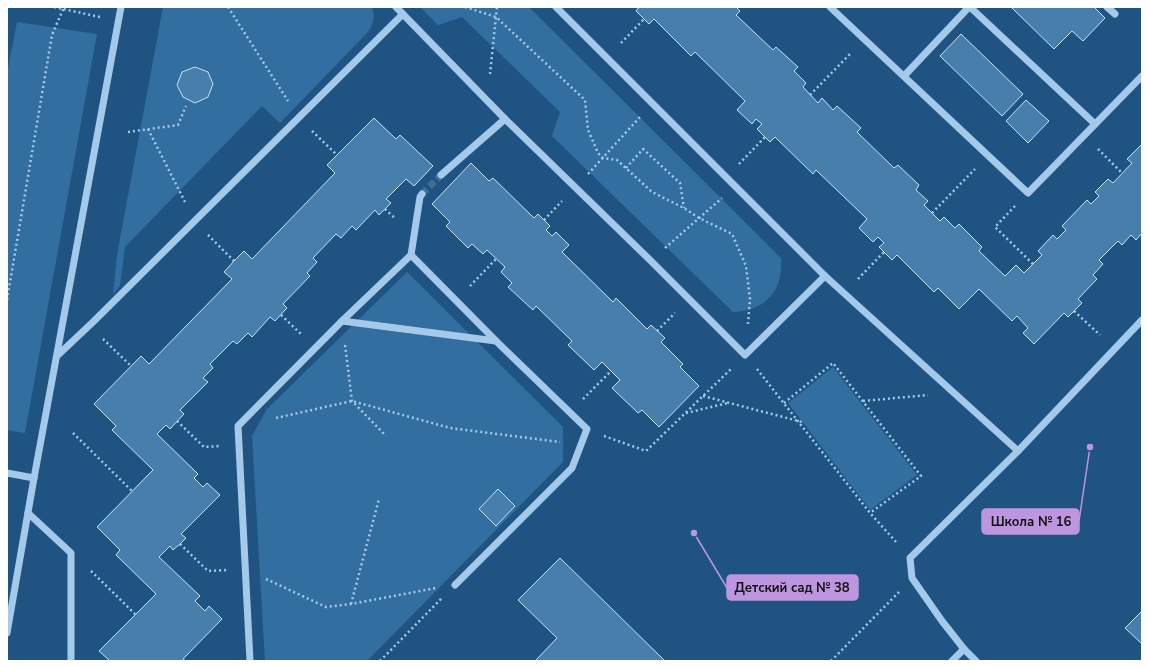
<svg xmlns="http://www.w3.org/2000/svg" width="1149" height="668" font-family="'Nunito Sans',sans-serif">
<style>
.green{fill:#336ea1}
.building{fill:#477eab;stroke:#cae2f7}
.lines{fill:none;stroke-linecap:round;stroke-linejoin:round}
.minor-tunnel{stroke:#416e95;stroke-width:7;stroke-dasharray:7 3.5;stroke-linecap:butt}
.path{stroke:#a5cae9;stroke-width:2.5;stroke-dasharray:2 3;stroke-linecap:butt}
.minor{stroke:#a5cae9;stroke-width:7}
.leader{fill:none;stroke:#bd96df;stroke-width:1.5}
.callout-dot{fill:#bd96df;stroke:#1f5482;stroke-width:1.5}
.callout{fill:#bd96df;stroke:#bd96df;stroke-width:1.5}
.callout-label{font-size:13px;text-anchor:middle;font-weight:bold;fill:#111}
</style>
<rect width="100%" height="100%" fill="#1f5482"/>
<g class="green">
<path d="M163,7h209c4,10 1,17 -4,25l-88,91 -18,-17 -137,141 -5,39 -7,8 4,-39z"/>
<path d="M420,7h109l252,251c2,34 -15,52 -48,54l-181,-176 8,-24 -98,-95 -24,8z"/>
<polygon points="17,22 97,34 25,433 7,430 7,73"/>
<polygon points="407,272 563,427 563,462 367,661 265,661 252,436 267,409"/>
<polygon points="833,367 917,475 870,510 788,403"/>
</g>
<g class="building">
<polygon points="639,7 736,7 740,11 736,15 773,50 776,47 798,67 794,71 806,83 803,87 818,103 822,98 833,110 837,106 861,128 857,132 894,168 898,165 919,185 916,190 928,201 924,205 940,221 944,217 955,228 959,224 982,247 979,251 1005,276 1016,265 1024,273 1042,255 1038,251 1053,235 1057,239 1066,230 1062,226 1087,200 1091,204 1099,196 1095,192 1108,179 1113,183 1132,163 1127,159 1141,145 1142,146 1142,233 1136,240 1131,235 1122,245 1118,241 1099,260 1103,264 1093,275 1097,279 1078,299 1082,303 1068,317 1064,313 1034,344 1023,333 1028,328 1017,316 1012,321 979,289 959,309 938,288 934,292 897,255 892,260 879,247 884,243 878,237 873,242 859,228 867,219 816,170 813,174 775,137 770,142 757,129 762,124 756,119 752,124 737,110 745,101 695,52 691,56 654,19 649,24 636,11"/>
<polygon points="1011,7 1094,7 1105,18 1083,41 1072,31 1054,49"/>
<polygon points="961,34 1023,94 1002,116 940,56"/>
<polygon points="195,67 208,72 213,84 208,97 195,103 183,97 177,85 182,72"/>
<polygon points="1026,100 1049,121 1028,143 1006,121"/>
<polygon points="374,118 396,139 400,135 433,166 414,186 406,179 386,199 391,203 379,215 375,210 356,230 352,226 341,238 336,234 313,258 317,262 307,273 310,276 283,304 287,308 275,321 270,317 252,337 248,333 237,344 233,341 210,364 213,368 203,378 208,382 180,410 184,414 170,429 166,425 157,434 198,474 194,478 203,487 207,483 220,495 181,534 186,538 180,544 173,550 170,546 159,557 200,596 195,601 205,611 209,606 222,619 183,659 186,661 110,661 99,651 156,594 116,555 120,550 97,527 153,470 112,430 116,426 94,404 141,356 149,364 232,279 224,272 234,261 244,251 252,259 335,173 327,165"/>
<polygon points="471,163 489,181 493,178 534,218 538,214 550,226 546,230 552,236 556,232 569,245 562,252 613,302 616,298 647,329 651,325 665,338 661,342 683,364 680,367 699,386 659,427 642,410 638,413 612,388 620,380 602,362 594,370 568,345 572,341 536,306 533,310 508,287 512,283 501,272 505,267 487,250 483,254 472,244 468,248 446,226 450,222 432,204"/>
<polygon points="498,489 515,506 496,526 479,509"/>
<polygon points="560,558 665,661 535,661 557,638 518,600"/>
<polygon points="1142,611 1142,644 1125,628"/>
</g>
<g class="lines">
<polyline class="minor-tunnel" points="422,194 441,175"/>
<g class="path">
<polyline points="54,7 100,17"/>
<polyline points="228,7 288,101"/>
<polyline points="465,7 496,17 585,100 588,130 598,153 603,158 617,160 652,192 684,208 699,218 732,234 746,266 750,299 748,324"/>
<polyline points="621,43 644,19"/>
<polyline points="490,74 497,7"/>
<polyline points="810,95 850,54"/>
<polyline points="148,129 185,202"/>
<polyline points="312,131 337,155"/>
<polyline points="128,132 178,125 186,106"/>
<polyline points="1098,149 1122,173"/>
<polyline points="739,164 765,137"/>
<polyline points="626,168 643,149 680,183 684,208"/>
<polyline points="588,174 640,117"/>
<polyline points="1015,206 995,227 1033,264"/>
<polyline points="385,209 396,219"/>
<polyline points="932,213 975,169"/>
<polyline points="544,220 562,201"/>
<polyline points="208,235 234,261"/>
<polyline points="665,248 722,198"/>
<polyline points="858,279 884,252"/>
<polyline points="470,286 496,259"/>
<polyline points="7,300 52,35 64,7"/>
<polyline points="1074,311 1100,335"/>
<polyline points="281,315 302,335"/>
<polyline points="657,331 675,313"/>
<polyline points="103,339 131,366"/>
<polyline points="345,345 352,401 386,436"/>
<polyline points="757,369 870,513 897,543"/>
<polyline points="703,396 802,422"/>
<polyline points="583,399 611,371"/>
<polyline points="863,401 928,395"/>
<polyline points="784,403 833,363 921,476 870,513"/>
<polyline points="686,413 728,403"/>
<polyline points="276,418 352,401 450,428 560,442"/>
<polyline points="177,421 204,447 220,446"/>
<polyline points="73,433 132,491"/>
<polyline points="604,436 646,451 731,369"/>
<polyline points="180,544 208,571 227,570"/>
<polyline points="91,571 135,614"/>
<polyline points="266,579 326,607 351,604 436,588"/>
<polyline points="351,604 379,499"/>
<polyline points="380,661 442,598"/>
<polyline points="831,661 899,592"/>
</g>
<g class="minor">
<polyline points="396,7 505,119 651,261 745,355 825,276"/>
<polyline points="556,7 825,276 1018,451"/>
<polyline points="830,7 1028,193 1142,76"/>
<polyline points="970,7 1095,124"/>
<polyline points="1107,7 1115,14"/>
<polyline points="904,76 969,7"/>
<polyline points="441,175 505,119"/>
<polyline points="411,255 496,341 587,429 572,468 455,585"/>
<polyline points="342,321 496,341"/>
<polyline points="58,355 93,322 403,14"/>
<polyline points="7,473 34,478"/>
<polyline points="28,513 71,553 71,661"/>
<polyline points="7,633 34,478 121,7"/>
<polyline points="250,661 238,426 342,321 411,255 420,197 422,194"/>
<polyline points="952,661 964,649"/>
<polyline points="976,661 964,649 942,621 912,578 910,558 1018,451 1142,320"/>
</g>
</g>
<path class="leader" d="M1090 447L1079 521M694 533L727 588"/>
<g class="callout-dot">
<circle cx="1090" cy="447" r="4"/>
<circle cx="694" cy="533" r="4"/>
</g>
<g class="callout">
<rect x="982" y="509" width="97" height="25" rx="4"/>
<rect x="727" y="575" width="131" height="25" rx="4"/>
</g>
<g class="callout-label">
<text x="1031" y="526">Школа № 16</text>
<text x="792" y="592">Детский сад № 38</text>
</g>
<rect width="1149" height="668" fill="none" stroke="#ffffff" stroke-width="16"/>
</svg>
